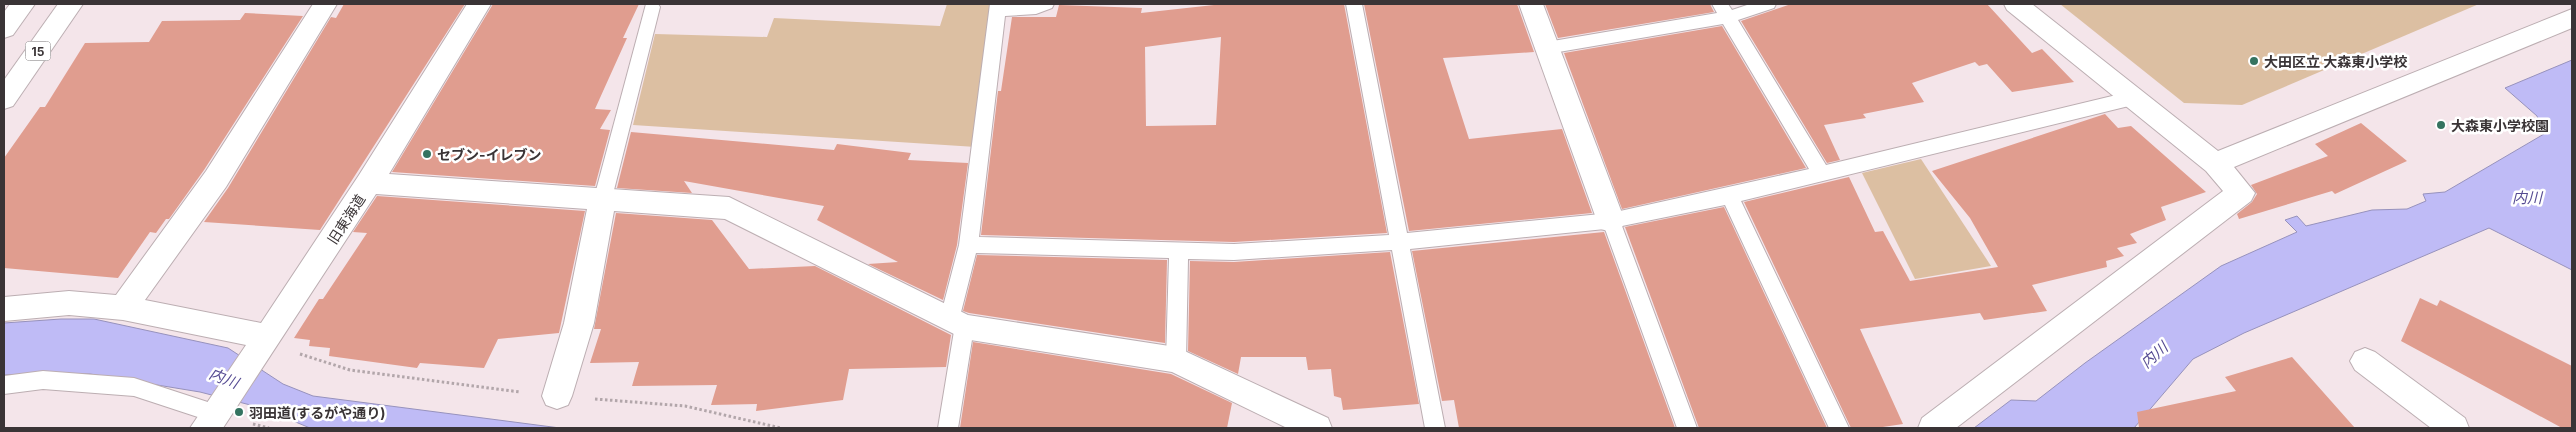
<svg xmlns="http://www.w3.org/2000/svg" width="2576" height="432" font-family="Inter,'Noto Sans JP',sans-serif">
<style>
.green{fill:#dcbfa2}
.water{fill:#bfbbf6;stroke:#9792bc}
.building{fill:#e09d8f;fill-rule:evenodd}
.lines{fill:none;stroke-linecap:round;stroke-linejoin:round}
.service-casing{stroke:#bcaeb2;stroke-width:2}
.minor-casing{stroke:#bcaeb2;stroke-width:2}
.trunk-casing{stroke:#bcaeb2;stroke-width:2}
.path{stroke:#b2a6aa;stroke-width:3;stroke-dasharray:2.5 2.5;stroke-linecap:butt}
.service{fill:#fff;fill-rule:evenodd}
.minor{fill:#fff;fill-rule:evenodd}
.trunk{fill:#fff;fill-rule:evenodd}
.poi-dot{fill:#357360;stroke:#fff;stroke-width:2}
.labels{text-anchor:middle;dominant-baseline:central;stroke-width:5;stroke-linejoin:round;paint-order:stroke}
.shield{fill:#fff;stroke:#757172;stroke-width:1}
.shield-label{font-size:12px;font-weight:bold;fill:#3a3436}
.poi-label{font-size:14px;font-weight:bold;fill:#3a3436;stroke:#fff;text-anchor:start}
.street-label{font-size:14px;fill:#3a3436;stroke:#fff}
.water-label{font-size:15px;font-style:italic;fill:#554b92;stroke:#fff}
</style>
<rect width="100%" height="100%" fill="#f4e5ea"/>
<g class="green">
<polygon points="947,4 995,4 976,147 633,125 655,34 767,37 774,18 940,26"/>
<polygon points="2060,4 2479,4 2242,105 2184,103"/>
<polygon points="1921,159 1991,266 1915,279 1862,173"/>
</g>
<g class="water">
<polygon points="2572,60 2572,270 2489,228 2244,333 2193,359 2134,428 1974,428 2011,400 2036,401 2085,363 2221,266 2297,232 2285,220 2297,216 2306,226 2372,210 2407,209 2426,201 2423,194 2445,192 2544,134 2537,116 2505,88"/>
<polygon points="61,319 94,319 228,348 283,384 313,396 560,428 310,428 262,408 200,392 90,374 48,373 4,375 4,323"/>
</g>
<g class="building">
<polygon points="344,4 465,4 320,230 204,222 228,188 331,17 336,18"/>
<polygon points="493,4 639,4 623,38 627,38 595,109 611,110 600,129 610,130 595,186 392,172"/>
<path d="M1223,4h121l43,229 -153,9 -253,-7 17,-144h3l11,-74h44l3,-12 83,3 -1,5zM1221,37l-5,88 -70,1 -1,-79z"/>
<polygon points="1364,4 1517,4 1534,52 1443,58 1469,139 1562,129 1592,213 1409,231"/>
<polygon points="1545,4 1710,4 1714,12 1558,38"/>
<polygon points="1791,4 1987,4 2032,53 2042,49 2074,82 2012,92 1987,64 1979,66 1975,62 1912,83 1924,102 1863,114 1866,118 1824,125 1840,160 1827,163 1741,21"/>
<polygon points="245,13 303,16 204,170 169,219 166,219 156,233 150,232 118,278 4,268 4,158 40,107 45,107 85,43 149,42 162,21 240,20"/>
<polygon points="1722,26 1806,168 1622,209 1564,53"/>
<polygon points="2105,114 2118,128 2131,126 2206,192 2161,207 2166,220 2130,234 2137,243 2117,248 2124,256 2106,261 2107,267 2032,285 2047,311 1984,320 1980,313 1860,329 1903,424 1876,428 1851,428 1744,202 1849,177 1875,232 1883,231 1910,281 1998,267 1970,218 1932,171"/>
<polygon points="2361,123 2407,161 2335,194 2332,191 2239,219 2237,214 2252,202 2257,194 2251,185 2328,156 2315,144"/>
<polygon points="631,132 834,150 837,144 911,153 908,160 968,163 957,245 943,300 868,264 898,262 817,220 824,206 684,181 692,193 617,188"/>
<polygon points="377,196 585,211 559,333 498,339 484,368 420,363 417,368 329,356 330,348 309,346 310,340 294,338 319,299 323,299 367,233 353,232"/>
<polygon points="1724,207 1827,428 1699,428 1625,227"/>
<polygon points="616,213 712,220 749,269 815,266 951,335 946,367 849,369 843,400 756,411 757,404 711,405 717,385 632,386 639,362 590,363 601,329 594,329"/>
<polygon points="1604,232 1675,428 1459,428 1454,400 1442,401 1412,251"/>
<polygon points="1390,252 1419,404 1343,410 1341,398 1334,396 1331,369 1308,370 1306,357 1241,357 1238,374 1188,351 1190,261 1234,262"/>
<polygon points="977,255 1167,260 1165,343 969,313 963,311"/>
<polygon points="2420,298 2437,306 2440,300 2572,366 2572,428 2562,428 2401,341"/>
<polygon points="973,342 1171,374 1232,403 1227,428 960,428"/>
<polygon points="2292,357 2355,428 2139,428 2137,412 2236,391 2225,377"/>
</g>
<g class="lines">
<defs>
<g id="service">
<polygon points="646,4 658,4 660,7 612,198 610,203 603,205 596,203 594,198"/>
<polygon points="990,4 1054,4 1052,8 1036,14 1005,16 979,237 1234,244 1389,235 1346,4 1362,4 1407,233 1611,213 1809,169 1723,24 1547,54 1541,52 1538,48 1541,44 1547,42 1717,13 1712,4 1728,4 1732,10 1750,4 1776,4 1774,8 1738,20 1826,165 2133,91 2139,93 2142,98 2139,103 2133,105 1741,201 1849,428 1829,428 1725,205 1622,226 1697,428 1677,428 1605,229 1410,249 1445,428 1425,428 1392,250 1234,260 1188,259 1186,360 1183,366 1176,369 1169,366 1166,360 1169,258 976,253 959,320 964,319 971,321 974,327 958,428 938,428 955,325 950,326 943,324 940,318 959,245"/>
<polygon points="43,371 134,378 223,407 226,414 223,421 216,423 134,396 43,389 4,394 4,376"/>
</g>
<g id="minor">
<polygon points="313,4 337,4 226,187 145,300 261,323 359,175 467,4 491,4 389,174 729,197 968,315 1176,347 1328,418 1332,428 1287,428 1172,372 964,339 725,219 614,211 594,323 572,396 568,405 557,409 546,405 542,396 564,323 587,209 376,194 223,428 190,428 246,345 123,320 69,315 4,321 4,297 69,291 116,295 206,171"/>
<polygon points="1519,4 1543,4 1625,221 1621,229 1611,232 1601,229 1597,221"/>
<polygon points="2004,4 2032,4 2218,151 2572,9 2572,28 2234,167 2255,193 2251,201 1956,428 1918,428 1922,418 2223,191 2206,171 2007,10"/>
<polygon points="2365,348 2375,352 2465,418 2469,428 2431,428 2355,370 2350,361 2355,352"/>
</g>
<g id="trunk">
<polygon points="10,4 35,4 13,35 4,38 4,12"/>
<polygon points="58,4 83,4 13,106 4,109 4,80"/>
</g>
</defs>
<use href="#service" class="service-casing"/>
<use href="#minor" class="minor-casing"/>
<use href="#trunk" class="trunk-casing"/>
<g class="path">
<polyline points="300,354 350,370 520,392"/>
<polyline points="595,399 685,406 781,428"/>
<polyline points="253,424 269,428"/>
</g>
<use href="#service" class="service"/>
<use href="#minor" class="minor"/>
<use href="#trunk" class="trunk"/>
</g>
<g class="poi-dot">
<circle cx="2254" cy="61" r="5"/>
<circle cx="2441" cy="125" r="5"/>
<circle cx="427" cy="154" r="5"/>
<circle cx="239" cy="412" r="5"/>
</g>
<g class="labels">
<rect class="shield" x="25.5" y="41.5" width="25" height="19" rx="4"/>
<g class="shield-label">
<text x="38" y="51">15</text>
</g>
<g class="poi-label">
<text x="2264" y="61">大田区立 大森東小学校</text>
<text x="2451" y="125">大森東小学校園</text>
<text x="437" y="154">セブン-イレブン</text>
<text x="249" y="412">羽田道(するがや通り)</text>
</g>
<g class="street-label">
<text transform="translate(346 219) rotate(-57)">旧東海道</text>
</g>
<g class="water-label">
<text x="2527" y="197">内川</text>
<text transform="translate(2154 355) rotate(-42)">内川</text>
<text transform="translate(224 378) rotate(21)">内川</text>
</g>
</g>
<rect width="2576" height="432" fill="none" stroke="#3a3436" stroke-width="10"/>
</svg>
